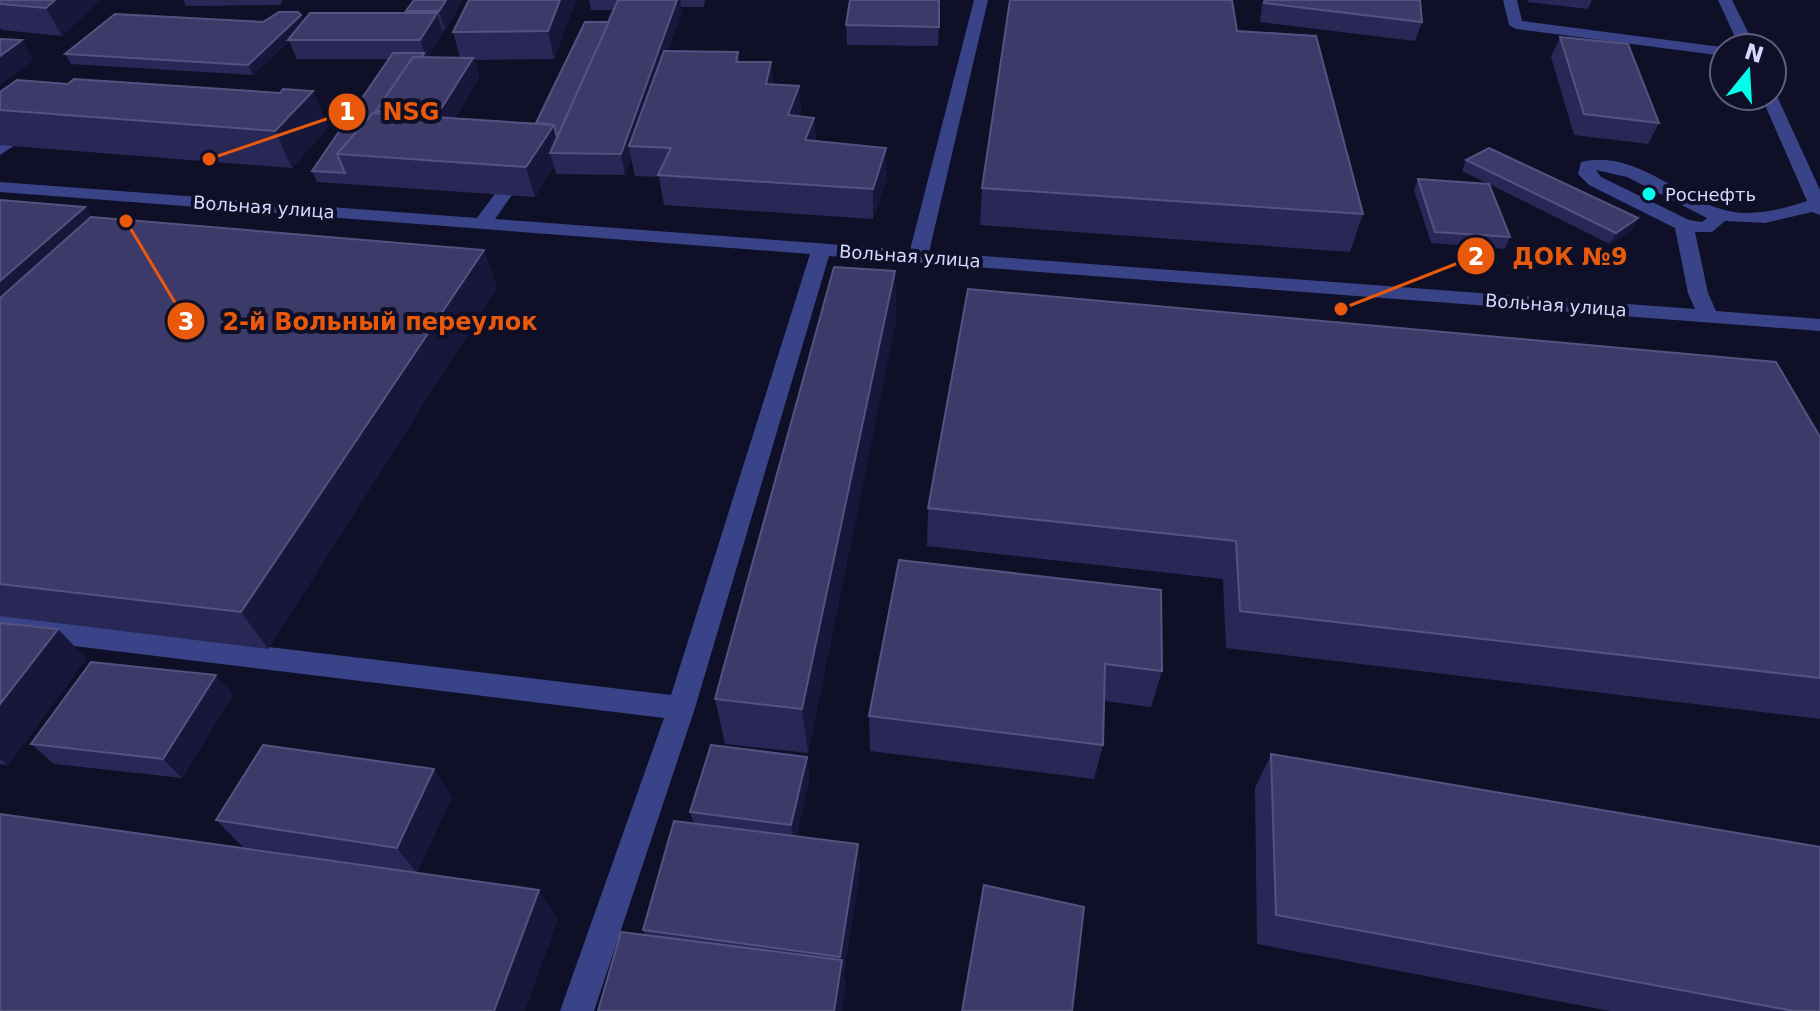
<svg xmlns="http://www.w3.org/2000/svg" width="1820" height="1011" font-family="'DejaVu Sans',sans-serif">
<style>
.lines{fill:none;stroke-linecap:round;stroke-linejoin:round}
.minor{fill:#394387;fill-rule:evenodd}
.wall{fill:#292756}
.shaded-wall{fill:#17163b}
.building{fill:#3b3a68;stroke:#545380;stroke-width:2}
.poi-dot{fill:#01ffee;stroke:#0f0f27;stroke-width:3}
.labels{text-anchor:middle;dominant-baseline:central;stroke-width:8;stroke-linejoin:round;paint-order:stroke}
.far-poi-label{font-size:18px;fill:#d5d7ff;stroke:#0f0f27;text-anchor:start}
.far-street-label{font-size:18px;fill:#d5d7ff;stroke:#0f0f27}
.leader{fill:none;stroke:#e8590c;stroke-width:3}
.callout-dot{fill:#e8590c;stroke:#0f0f27;stroke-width:3}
.mark-label{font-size:24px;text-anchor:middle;font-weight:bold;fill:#fff}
.callout-label{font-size:24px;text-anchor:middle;font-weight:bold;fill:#e8590c;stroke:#0f0f27;stroke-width:8;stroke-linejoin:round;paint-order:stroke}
</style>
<rect width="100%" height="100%" fill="#0f0f27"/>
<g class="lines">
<g class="minor">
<path d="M974,0h14l-59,252 766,57 -7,-16 -13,-65 -86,-43 -11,-11 3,-12c52,-13 94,33 140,47 28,9 59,1 86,-8l-46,-105h11v-4l5,4 43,94v25l-8,-3 -47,11 -40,-2 -13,11h-17l13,61 8,18 104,8v12l-991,-75 -134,452 -101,303h-34l104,-293 -664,-81v-22l671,80 139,-441 -810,-62v-10l477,36 20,-27 6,-1 9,5 -17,24 415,31zM1596,170l31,7 80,41 -5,4 -13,-2 -88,-43z"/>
<polygon points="1503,0 1517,0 1522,21 1729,48 1724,48 1724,56 1516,29 1509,25"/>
<polygon points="1718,0 1732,0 1756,48 1740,48"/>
<polygon points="7,140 15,145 0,155 0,142"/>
</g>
</g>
<g class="wall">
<polygon points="0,0 100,0 62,36 2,30 0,28"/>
<polygon points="183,0 283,0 280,5 186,6"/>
<polygon points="414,0 463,0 445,30 443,30 443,33 428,57 460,58 453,32 576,0 554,59 474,60 479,78 455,118 536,123 609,22 614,10 591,10 589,0 705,0 704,7 681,7 682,12 668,51 738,52 739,62 771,62 773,84 799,86 801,116 814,118 816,141 887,178 873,219 664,205 659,177 635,176 631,158 625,175 556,174 554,166 535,197 317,182 312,171 388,59 297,59 289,41 253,75 71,64 65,54 301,15 303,21 407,13 406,11"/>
<polygon points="940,0 938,46 847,45 846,25"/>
<polygon points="1263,0 1420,0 1422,22 1415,41 1260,22"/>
<polygon points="1527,0 1592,0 1588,9 1528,2"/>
<polygon points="1237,31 1363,214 1350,252 980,225 982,188"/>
<polygon points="1560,37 1659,123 1648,144 1574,135 1551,57"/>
<polygon points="68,84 280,93 313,91 328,127 292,168 0,145 0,92"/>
<polygon points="1466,160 1632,230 1610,244 1489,184 1510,237 1505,249 1431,243 1414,190 1418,179 1489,184 1462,171"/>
<polygon points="0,200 85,207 91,217 484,250 497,288 268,649 0,616"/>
<polygon points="895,271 896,320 808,753 725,744 715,699"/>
<polygon points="1820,437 1820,719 1226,648 1223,579 927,546 928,508"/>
<polygon points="1161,590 1162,671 1151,707 1104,701 1103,745 1094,779 870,751 869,716"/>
<polygon points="0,623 58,629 86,659 8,765 0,764"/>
<polygon points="216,675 233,695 182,778 54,764 31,744"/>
<polygon points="1271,754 1820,1011 1610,1011 1257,944 1255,788"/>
<polygon points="807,757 810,777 796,837 858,844 860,870 844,972 846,988 645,935 643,930 694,824 690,812"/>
<polygon points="452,797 417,873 539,890 558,920 365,865 243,847 216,820"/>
</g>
<g class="shaded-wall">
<polygon points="55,0 100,0 62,36 46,8"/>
<polygon points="446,0 463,0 445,30 439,11"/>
<polygon points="560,0 576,0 554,59 548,31"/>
<polygon points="677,0 680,0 682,12 635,147 629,146 631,158 625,175 621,154"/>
<polygon points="437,13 443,33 427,59 420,40"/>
<polygon points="301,15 305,25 253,75 248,65"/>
<polygon points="22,40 34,60 0,85 0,56"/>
<polygon points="473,58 479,78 446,132 439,112"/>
<polygon points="771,62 774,91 766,84"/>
<polygon points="799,86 801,115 791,145 788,115"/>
<polygon points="313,91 328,127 292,168 275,131"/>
<polygon points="814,118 816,147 805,140"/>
<polygon points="554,125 561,153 550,153 554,166 535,197 526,167"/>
<polygon points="886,148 887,178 873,219 873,189"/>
<polygon points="85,207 115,255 0,365 0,281"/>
<polygon points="1638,218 1632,230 1610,244 1616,233"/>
<polygon points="484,250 497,288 268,649 241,612"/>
<polygon points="895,271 896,320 808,753 802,709"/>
<polygon points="58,629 86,659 8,765 0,759 0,704"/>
<polygon points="216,675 233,695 182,778 163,759"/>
<polygon points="807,757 810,777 794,844 791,825"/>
<polygon points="434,769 452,797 417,873 397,848"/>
<polygon points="858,844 860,870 844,972 846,988 842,1011 834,1011 841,968 840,957"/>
<polygon points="539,890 558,920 525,1011 494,1011"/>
</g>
<g class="building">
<polygon points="0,0 55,0 46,8 0,4"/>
<polygon points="414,0 446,0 439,11 406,11"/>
<polygon points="469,0 560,0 548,31 453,32"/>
<polygon points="618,0 677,0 621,154 550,153"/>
<polygon points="850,0 939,0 939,27 846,25"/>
<polygon points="1010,0 1232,0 1237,31 1316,36 1363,214 982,188"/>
<polygon points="1265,0 1420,0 1422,22 1264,3"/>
<polygon points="279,12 298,12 301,15 248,65 65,54 115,14 263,22"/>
<polygon points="310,13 437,13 420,40 288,40"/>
<polygon points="585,22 609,22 557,137 554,125 536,123"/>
<polygon points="1560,37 1628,44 1659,123 1584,114"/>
<polygon points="0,39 22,40 0,56"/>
<polygon points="664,51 738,52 736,62 771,62 766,84 799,86 788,115 814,118 805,140 886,148 873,189 658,175 671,148 629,146"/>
<polygon points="393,53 424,53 421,57 413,57 376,111 377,113 373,113 337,154 345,173 312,171"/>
<polygon points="413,57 473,58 439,112 376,111"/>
<polygon points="74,79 280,93 283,89 313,91 275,131 0,110 0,92 17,80 68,84"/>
<polygon points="373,113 554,125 526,167 337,154"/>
<polygon points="1489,148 1638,218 1616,233 1466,160"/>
<polygon points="1418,179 1489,184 1510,237 1435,232"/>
<polygon points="0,200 85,207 0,281"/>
<polygon points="91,217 484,250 241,612 0,584 0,298"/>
<polygon points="834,267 895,271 802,709 715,699"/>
<polygon points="968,289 1776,362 1820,437 1820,678 1240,611 1236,541 928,508"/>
<polygon points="899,560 1161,590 1162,671 1105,664 1103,745 869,716"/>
<polygon points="0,623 58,629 0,704"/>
<polygon points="91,662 216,675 163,759 31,744"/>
<polygon points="263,745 434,769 397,848 216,820"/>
<polygon points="711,745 807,757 791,825 690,812"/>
<polygon points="1271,754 1820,847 1820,1011 1794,1011 1276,915"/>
<polygon points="0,814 539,890 494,1011 0,1011"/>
<polygon points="674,821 858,844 840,957 643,930"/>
<polygon points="984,885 1084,907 1072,1011 962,1011"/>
<polygon points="621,932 842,960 834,1011 598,1011"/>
</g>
<circle class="poi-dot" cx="1649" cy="194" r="8"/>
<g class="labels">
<g class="far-poi-label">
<text x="1665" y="194">Роснефть</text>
</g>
<g class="far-street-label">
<text transform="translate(264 207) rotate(4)">Вольная улица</text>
<text transform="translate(910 256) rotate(4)">Вольная улица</text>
<text transform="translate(1556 305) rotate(4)">Вольная улица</text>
</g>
</g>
<path class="leader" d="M209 159L347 112M1341 309L1476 256M126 221L186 321"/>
<g class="callout-dot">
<circle cx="209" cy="159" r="8"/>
<circle cx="1341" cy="309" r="8"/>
<circle cx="126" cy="221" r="8"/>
<circle cx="347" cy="112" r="20"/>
<circle cx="1476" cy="256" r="20"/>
<circle cx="186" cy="321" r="20"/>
</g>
<g class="mark-label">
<text x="347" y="120">1</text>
<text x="1476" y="265">2</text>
<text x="186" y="330">3</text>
</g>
<g class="callout-label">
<text x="411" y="120">NSG</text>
<text x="1570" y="265">ДОК №9</text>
<text x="380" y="330">2-й Вольный переулок</text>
</g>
<g transform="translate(1748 72) rotate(18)"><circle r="38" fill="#0f0f27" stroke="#5e5f7d" stroke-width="2"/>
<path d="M0-6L14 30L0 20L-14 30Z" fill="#01ffee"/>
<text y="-12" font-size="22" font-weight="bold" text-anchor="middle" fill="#d5d7ff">N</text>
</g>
</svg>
